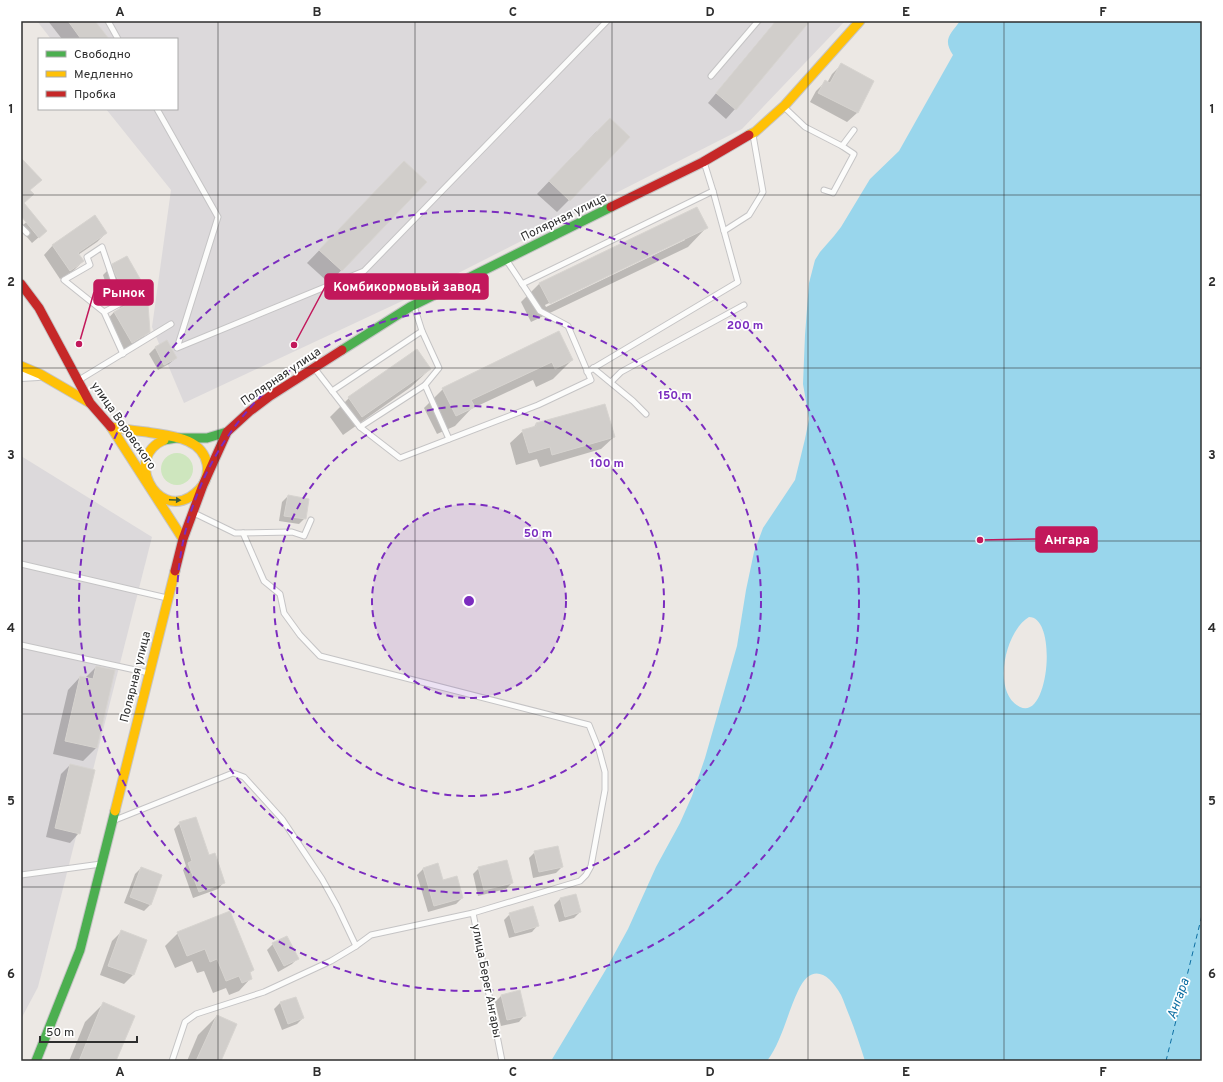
<svg xmlns="http://www.w3.org/2000/svg" width="1223" height="1082" font-family="Overpass,sans-serif">
<style>
.industrial{fill:#dcd9db}
.green{fill:#cee6be}
.water{fill:#99d6ec;fill-rule:evenodd}
.shadow{fill:#0003;fill-rule:evenodd}
.lines{fill:none;stroke-linecap:round;stroke-linejoin:round}
.ferry{stroke:#0d6fa3;stroke-width:1;stroke-dasharray:5 4;stroke-linecap:butt}
.building{fill:#d1cecb;stroke:#d7d4d0}
.lane-casing{stroke:#c5c4c5;stroke-width:7}
.street-casing{stroke:#c5c4c5;stroke-width:12}
.fast-casing{stroke:#c5c4c5;stroke-width:11}
.slow-casing{stroke:#c5c4c5;stroke-width:11}
.jam-casing{stroke:#c5c4c5;stroke-width:11}
.lane{stroke:#fcfcfb;stroke-width:5}
.street{stroke:#fcfcfb;stroke-width:10}
.fast{stroke:#4caf50;stroke-width:9}
.slow{stroke:#ffc107;stroke-width:9}
.jam{stroke:#c62828;stroke-width:9}
.oneway{fill:#385b3a}
.grid{fill:none;stroke:#2e2e2e;stroke-width:1;stroke-opacity:0.55}
.ring{fill:none;stroke:#7b2cbf;stroke-width:2;stroke-dasharray:7 5}
.labels{text-anchor:middle;dominant-baseline:central;stroke-width:3.5;stroke-linejoin:round;paint-order:stroke}
.street-label{font-size:12px;fill:#2e2e2e;stroke:#fff}
.water-label{font-size:13px;font-style:italic;fill:#0d6fa3;stroke:#fff}
.centre{fill:#7b2cbf;stroke:#fff;stroke-width:2}
.ring-label{font-size:12px;text-anchor:middle;font-weight:bold;fill:#7b2cbf;stroke:#fff;stroke-width:3.5;stroke-linejoin:round;paint-order:stroke}
.leader{fill:none;stroke:#c2185b;stroke-width:1.5}
.callout-dot{fill:#c2185b;stroke:#fff;stroke-width:1.5}
.callout{fill:#c2185b;stroke:#c2185b;stroke-width:1.5}
.callout-label{font-size:13px;text-anchor:middle;font-weight:bold;fill:#fff}
.neatline{fill:none;stroke:#2e2e2e;stroke-width:1.5}
.grid-label{font-size:13px;text-anchor:middle;font-weight:bold;fill:#2e2e2e}
</style>
<rect width="100%" height="100%" fill="#ece8e4"/>
<g class="industrial">
<polygon points="37,21 845,21 742,129 415,295 184,403 152,327 171,190 106,109 177,109 177,39 51,39"/>
<polygon points="21,456 152,537 38,987 21,1019"/>
</g>
<circle class="green" cx="177" cy="469" r="16"/>
<path class="water" d="M960,21h242v1040h-337c-5,-16 -10,-31 -16,-46 -3,-7 -5,-14 -8,-20 -13,-23 -30,-32 -43,-4 -11,23 -16,50 -31,70h-216l54,-90 23,-42 28,-62 24,-44 12,-27 13,-38 32,-112 9,-56 8,-38 9,-24 32,-48 10,-41 4,-20 -6,-35 2,-49 4,-52 6,-23 5,-8 14,-16 7,-9 29,-48 29,-28 54,-96c-11,-16 -2,-21 7,-34zM1029,617c29,0 20,104 -9,90 -29,-14 -15,-76 9,-90z"/>
<g class="shadow">
<polygon points="48,21 94,21 107,39 62,39"/>
<polygon points="776,21 809,21 735,109 726,119 708,103"/>
<polygon points="841,65 873,82 857,113 847,122 810,102 816,91 825,82 827,83 832,74"/>
<polygon points="597,131 569,200 557,212 537,194"/>
<polygon points="392,175 426,182 329,283 307,263"/>
<polygon points="33,216 46,231 32,243 21,230 21,227"/>
<path d="M706,228l-18,19 -157,75 -10,-20 19,-19zM685,238v2l-139,67 -1,-2z"/>
<polygon points="106,233 97,242 78,255 83,261 73,271 60,279 44,255 53,245"/>
<polygon points="113,265 149,332 139,341 122,351 105,322 114,312 121,309 106,284 103,275"/>
<polygon points="559,333 572,360 553,379 536,387 533,380 471,409 455,426 437,434 424,408 443,389"/>
<polygon points="167,342 176,358 169,364 158,370 149,354 155,348"/>
<polygon points="430,369 411,387 343,435 330,417 349,398"/>
<polygon points="536,424 614,437 601,449 540,467 537,459 516,465 510,443 523,431 533,428"/>
<polygon points="288,496 305,518 299,524 279,521 282,502"/>
<polygon points="96,667 113,671 96,748 83,761 53,754 68,690 80,677 85,678"/>
<polygon points="70,765 79,833 70,843 46,837 61,774"/>
<polygon points="180,823 208,857 224,882 218,889 193,898 183,870 186,866 174,829"/>
<polygon points="535,852 562,867 556,873 533,878 529,858"/>
<polygon points="437,865 442,881 462,898 456,904 428,912 417,875 423,869"/>
<polygon points="141,868 161,875 150,905 144,911 124,903 135,874"/>
<polygon points="479,868 512,883 506,889 478,896 473,874"/>
<polygon points="576,895 580,912 574,918 559,922 554,905 560,899"/>
<polygon points="510,914 538,925 532,932 509,938 504,920"/>
<polygon points="121,932 133,975 124,984 100,975 112,941"/>
<polygon points="178,933 253,970 249,973 251,978 239,991 229,995 226,988 213,993 204,971 197,973 192,961 175,968 165,946"/>
<polygon points="273,944 298,958 292,964 278,972 267,950"/>
<polygon points="501,996 525,1015 519,1022 501,1026 495,1002"/>
<polygon points="295,998 303,1018 297,1024 282,1030 274,1009 280,1003"/>
<polygon points="104,1003 115,1061 69,1061 85,1022"/>
<polygon points="217,1016 220,1061 187,1061 198,1035"/>
</g>
<g class="lines">
<polyline class="ferry" points="1166,1061 1202,915"/>
</g>
<g class="building">
<polygon points="68,21 95,21 109,39 81,39"/>
<polygon points="776,21 810,21 736,110 716,93"/>
<polygon points="841,63 874,81 858,113 818,93 825,80 830,83"/>
<polygon points="610,118 630,137 570,201 549,181"/>
<polygon points="21,158 42,180 30,190 34,194 24,203 47,231 39,238 21,216"/>
<polygon points="404,161 427,182 342,271 319,250"/>
<polygon points="697,207 708,228 550,304 539,283"/>
<polygon points="95,215 107,233 78,253 84,261 70,271 52,245"/>
<polygon points="127,256 147,291 150,332 132,343 114,312 131,302 115,274 112,264"/>
<polygon points="559,331 573,360 555,369 552,362 471,400 475,407 456,416 442,388"/>
<polygon points="167,340 177,358 164,365 155,347"/>
<polygon points="417,349 431,369 362,417 348,397"/>
<polygon points="605,404 615,437 552,455 550,447 529,453 522,430 536,426 536,423"/>
<polygon points="288,495 309,499 306,519 284,516"/>
<polygon points="96,666 115,670 97,748 65,741 80,676 93,679"/>
<polygon points="70,764 95,770 80,834 55,828"/>
<polygon points="196,817 209,855 215,853 225,883 199,892 188,863 192,861 179,822"/>
<polygon points="558,846 563,867 539,872 534,851"/>
<polygon points="507,860 513,883 484,890 478,867"/>
<polygon points="438,863 443,880 457,876 463,898 434,906 423,868"/>
<polygon points="141,867 162,875 151,905 130,897"/>
<polygon points="576,894 581,912 565,917 560,898"/>
<polygon points="533,906 539,926 515,933 509,913"/>
<polygon points="230,911 254,970 250,972 252,979 242,983 239,976 226,981 217,959 210,962 205,949 187,956 177,932"/>
<polygon points="121,930 147,940 134,975 108,966"/>
<polygon points="287,936 299,959 284,966 272,943"/>
<polygon points="520,990 526,1016 507,1020 501,995"/>
<polygon points="296,997 304,1018 288,1024 280,1002"/>
<polygon points="103,1002 135,1016 116,1061 79,1061"/>
<polygon points="217,1015 237,1024 221,1061 196,1061"/>
</g>
<g class="lines">
<defs>
<g id="lane">
<polyline points="108,21 118,39"/>
<polyline points="711,76 758,21"/>
<polyline points="784,107 805,127 842,146 854,130"/>
<polyline points="157,109 218,217 177,348 364,271 607,21"/>
<polyline points="824,190 833,193 854,154 842,146"/>
<polyline points="21,227 27,233"/>
<polyline points="724,231 749,215 763,192 753,135"/>
<polyline points="522,284 713,191"/>
<polyline points="104,312 64,280 90,265 87,257 102,247 121,303 104,312 123,354"/>
<polyline points="422,331 439,368 425,385 449,439"/>
<polyline points="593,368 633,401 646,414"/>
<polyline points="315,369 360,427 400,458 538,405 591,380 568,326 540,311 507,261"/>
<polyline points="587,372 738,282 713,191 704,162"/>
<polyline points="79,380 171,324"/>
<polyline points="611,382 621,372 744,305"/>
<polyline points="332,391 422,331 414,306"/>
<polyline points="360,427 425,385"/>
<polyline points="194,513 235,533 292,532 304,536 311,520"/>
<polyline points="243,533 264,581 280,594 284,613 300,635 320,656 589,725 599,750 605,772 605,790 591,866 586,875 580,881 473,913"/>
<polyline points="21,564 167,598"/>
<polyline points="21,645 149,673"/>
<polyline points="115,820 233,773 244,777 282,819 322,879 337,906 356,946 371,935 473,913 502,1061"/>
<polyline points="21,875 101,864"/>
<polyline points="172,1061 185,1022 196,1014 264,992 331,961 356,946"/>
</g>
<polyline id="street" points="21,376 38,375"/>
<g id="fast">
<polyline points="342,350 410,307 611,207"/>
<polyline points="164,440 176,438 207,438 227,432"/>
<polyline points="36,1061 80,950 115,811"/>
</g>
<g id="slow">
<polyline points="749,135 755,132 785,105 860,21"/>
<polyline points="21,366 40,374 90,403"/>
<polyline points="111,427 183,539"/>
<path d="M111,427c12,2 24,4 36,5 22,4 55,5 60,32 1,5 0,12 -2,17 -3,7 -9,12 -15,16 -34,21 -66,-40 -26,-57"/>
<polyline points="115,811 175,571"/>
</g>
<g id="jam">
<polyline points="611,207 703,162 749,135"/>
<polyline points="21,284 39,308 90,403 111,427"/>
<polyline points="175,571 183,539 203,485 227,432 250,411 270,396 342,350"/>
</g>
</defs>
<use href="#lane" class="lane-casing"/>
<use href="#street" class="street-casing"/>
<use href="#fast" class="fast-casing"/>
<use href="#slow" class="slow-casing"/>
<use href="#jam" class="jam-casing"/>
<use href="#lane" class="lane"/>
<use href="#street" class="street"/>
<use href="#fast" class="fast"/>
<use href="#slow" class="slow"/>
<use href="#jam" class="jam"/>
</g>
<defs><path id="oneway-solid" d="M-6-.8H1V-3.2L6.5 0L1 3.2V.8H-6Z"/></defs>
<use class="oneway" href="#oneway-solid" transform="translate(175 500) rotate(3)"/>
<path class="grid" d="M218,21v1040M415,21v1040M612,21v1040M808,21v1040M1004,21v1040M21,195h1181M21,368h1181M21,541h1181M21,714h1181M21,887h1181"/>
<circle cx="469" cy="601" r="97" fill="#7b2cbf" fill-opacity=".12"/>
<g class="ring">
<circle cx="469" cy="601" r="97"/>
<circle cx="469" cy="601" r="195"/>
<circle cx="469" cy="601" r="292"/>
<circle cx="469" cy="601" r="390"/>
</g>
<g class="labels">
<g class="street-label">
<text transform="translate(564 218) rotate(-26)">Полярная улица</text>
<text transform="translate(281 377) rotate(-34)">Полярная улица</text>
<text transform="translate(123 426) rotate(55)">улица Воровского</text>
<text transform="translate(136 677) rotate(-76)">Полярная улица</text>
<text transform="translate(486 981) rotate(79)">улица Берег Ангары</text>
</g>
<g class="water-label">
<text transform="translate(1179 999) rotate(-70)">Ангара</text>
</g>
</g>
<circle cx="469" cy="601" r="6" class="centre"/>
<g class="ring-label">
<text x="745" y="329">200 m</text>
<text x="675" y="399">150 m</text>
<text x="607" y="467">100 m</text>
<text x="538" y="537">50 m</text>
</g>
<path class="leader" d="M294 345L325 287M79 344L94 292M980 540L1036 539"/>
<g class="callout-dot">
<circle cx="294" cy="345" r="4"/>
<circle cx="79" cy="344" r="4"/>
<circle cx="980" cy="540" r="4"/>
</g>
<g class="callout">
<rect x="325" y="274" width="163" height="25" rx="4"/>
<rect x="94" y="280" width="59" height="25" rx="4"/>
<rect x="1036" y="527" width="61" height="25" rx="4"/>
</g>
<g class="callout-label">
<text x="407" y="291">Комбикормовый завод</text>
<text x="124" y="297">Рынок</text>
<text x="1067" y="544">Ангара</text>
</g>
<rect width="1223" height="1082" fill="none" stroke="#ffffff" stroke-width="44"/>
<rect x="38" y="38" width="140" height="72" fill="#ffffff" stroke="#ababab"/>
<rect x="46" y="51" width="20" height="6" fill="#4caf50" stroke="#ababab"/>
<text x="74" y="58" font-size="12" fill="#2e2e2e">Свободно</text>
<rect x="46" y="71" width="20" height="6" fill="#ffc107" stroke="#ababab"/>
<text x="74" y="78" font-size="12" fill="#2e2e2e">Медленно</text>
<rect x="46" y="91" width="20" height="6" fill="#c62828" stroke="#ababab"/>
<text x="74" y="98" font-size="12" fill="#2e2e2e">Пробка</text>
<path d="M40 1036v6h97v-6" fill="none" stroke="#2e2e2e" stroke-width="2"/>
<text x="46" y="1036" font-size="12" fill="#2e2e2e" stroke="#ffffff" stroke-width="3" paint-order="stroke">50 m</text>
<rect x="22" y="22" width="1179" height="1038" class="neatline"/>
<g class="grid-label">
<text x="120" y="16">A</text>
<text x="317" y="16">B</text>
<text x="513" y="16">C</text>
<text x="710" y="16">D</text>
<text x="906" y="16">E</text>
<text x="1103" y="16">F</text>
<text x="11" y="113">1</text>
<text x="1212" y="113">1</text>
<text x="11" y="286">2</text>
<text x="1212" y="286">2</text>
<text x="11" y="459">3</text>
<text x="1212" y="459">3</text>
<text x="11" y="632">4</text>
<text x="1212" y="632">4</text>
<text x="11" y="805">5</text>
<text x="1212" y="805">5</text>
<text x="11" y="978">6</text>
<text x="1212" y="978">6</text>
<text x="120" y="1076">A</text>
<text x="317" y="1076">B</text>
<text x="513" y="1076">C</text>
<text x="710" y="1076">D</text>
<text x="906" y="1076">E</text>
<text x="1103" y="1076">F</text>
</g>
</svg>
